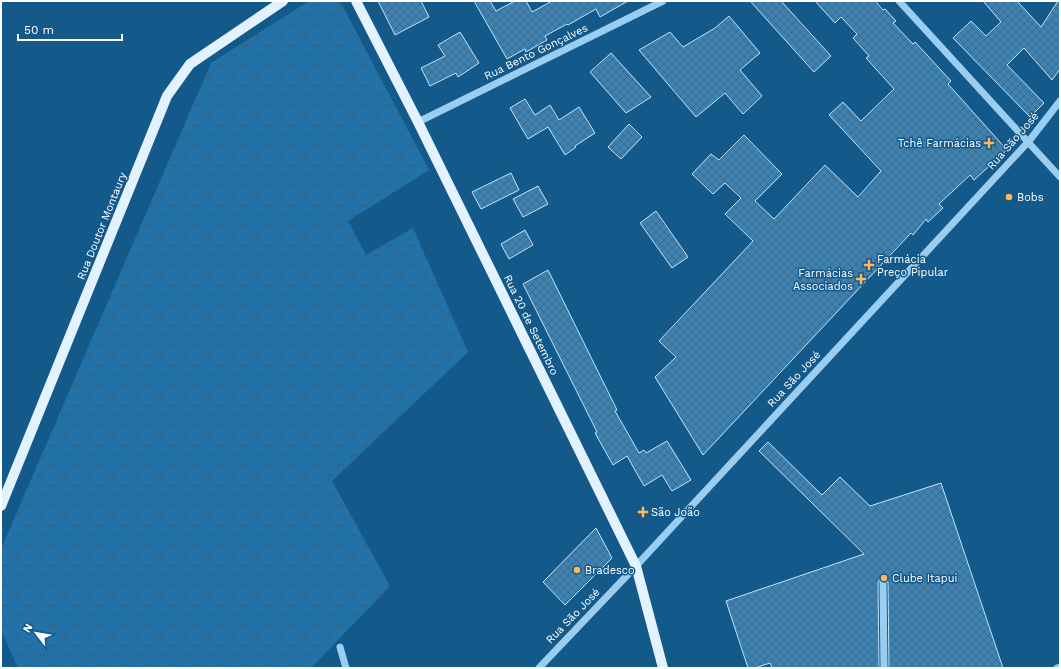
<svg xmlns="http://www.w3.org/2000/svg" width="1061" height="669" font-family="'Work Sans',sans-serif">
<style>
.grass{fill:url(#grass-tufts)}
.building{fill:url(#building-cross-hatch);stroke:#c1e4fc}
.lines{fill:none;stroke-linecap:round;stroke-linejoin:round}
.minor{stroke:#9acef0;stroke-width:7}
.major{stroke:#e3f2ff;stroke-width:10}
.poi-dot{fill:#ffb759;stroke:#13598a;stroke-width:1.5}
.labels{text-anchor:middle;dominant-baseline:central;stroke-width:3;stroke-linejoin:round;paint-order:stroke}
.street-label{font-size:11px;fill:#fff;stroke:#13598a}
.poi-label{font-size:11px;fill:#fff;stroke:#13598a;text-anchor:start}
</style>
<defs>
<pattern id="grass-tufts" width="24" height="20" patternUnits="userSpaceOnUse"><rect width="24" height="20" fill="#2272a8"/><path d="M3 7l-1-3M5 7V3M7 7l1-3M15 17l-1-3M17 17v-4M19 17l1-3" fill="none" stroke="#3b5b71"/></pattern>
<pattern id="building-cross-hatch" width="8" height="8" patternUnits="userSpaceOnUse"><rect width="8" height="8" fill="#3c83b4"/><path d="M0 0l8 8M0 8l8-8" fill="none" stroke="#436a85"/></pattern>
</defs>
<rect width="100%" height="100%" fill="#13598a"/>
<polygon class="grass" points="309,1 340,1 429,170 348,221 366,255 413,228 468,352 332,481 390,586 311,668 18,668 1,630 1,549 211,63"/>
<g class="building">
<polygon points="378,1 421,1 429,17 395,35"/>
<polygon points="474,1 490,1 496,11 515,1 526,1 532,12 552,1 628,1 600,17 596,9 568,25 567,24 545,36 547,40 526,52 525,49 507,59"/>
<polygon points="750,1 781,1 831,56 814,72"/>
<polygon points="815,1 875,1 883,10 885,9 896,21 893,23 913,44 915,42 951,81 948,84 1007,150 974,180 970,175 939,204 943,208 928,222 926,219 913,235 911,233 703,455 655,377 676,357 659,341 753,241 725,214 741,198 725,183 713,194 692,174 711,154 719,160 744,135 782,174 755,201 774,219 825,165 858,197 881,171 829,115 843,102 861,121 894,89 866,58 869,56 853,38 857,34 841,17 835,23"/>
<polygon points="983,1 1017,1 1041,27 1058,1 1060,1 1060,69 1052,80 1024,48 1007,65 1044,103 1030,117 953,38 971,21 986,36 1001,22"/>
<polygon points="729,16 760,53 740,70 762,96 743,114 725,93 696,117 639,50 670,32 683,47 715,28"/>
<polygon points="460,32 479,63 458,77 456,73 430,86 421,68 445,56 438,45"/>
<polygon points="611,53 651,97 626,113 590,72"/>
<polygon points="525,99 535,115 550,105 559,120 579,107 595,133 575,146 576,147 565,155 548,127 528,139 510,108"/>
<polygon points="629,124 642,137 621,159 608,147"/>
<polygon points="511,173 519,190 481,209 472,192"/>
<polygon points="538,186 548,204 523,217 513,199"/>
<polygon points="656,211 688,257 672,268 640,223"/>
<polygon points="525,230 533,245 509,259 501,244"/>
<polygon points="548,270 617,410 615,411 639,453 644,450 646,453 667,441 691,480 672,491 662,475 644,486 627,456 613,465 595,433 597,432 523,284"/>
<polygon points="768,442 822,495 840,477 870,506 941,483 1003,668 889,668 888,583 887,580 883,578 880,579 878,583 879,668 772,668 770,663 755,668 748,668 726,601 864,554 759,451"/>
<polygon points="596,528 612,558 565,605 543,582"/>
</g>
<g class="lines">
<g class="minor">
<polyline points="899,1 1060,177"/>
<polyline points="418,122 663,1"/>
<polyline points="883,583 884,668"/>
<polyline points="340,647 346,668"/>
<polyline points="539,668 636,566 1029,141 1060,101"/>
<polyline points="1057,668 1060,667"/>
</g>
<g class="major">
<polyline points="356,1 418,122 636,566 663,668"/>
<polyline points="1,506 167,96 190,64 283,1"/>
</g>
</g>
<g class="poi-dot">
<path d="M987 137h4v4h4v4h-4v4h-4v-4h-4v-4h4z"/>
<circle cx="1009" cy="197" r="4"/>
<path d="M867 259h4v4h4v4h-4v4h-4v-4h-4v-4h4z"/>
<path d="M859 273h4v4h4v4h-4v4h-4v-4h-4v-4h4z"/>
<path d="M641 506h4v4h4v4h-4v4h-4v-4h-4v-4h4z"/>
<circle cx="577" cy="570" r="4"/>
<circle cx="884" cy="578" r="4"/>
</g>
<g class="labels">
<g class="street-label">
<text transform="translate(536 52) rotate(-26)">Rua Bento Gonçalves</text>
<text transform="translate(1013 141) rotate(-49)">Rua São José</text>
<text transform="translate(102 226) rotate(-68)">Rua Doutor Montaury</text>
<text transform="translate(531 325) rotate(64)">Rua 20 de Setembro</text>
<text transform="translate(794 379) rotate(-47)">Rua São José</text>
<text transform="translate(573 616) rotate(-46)">Rua São José</text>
</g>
<g class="poi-label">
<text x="981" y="143" text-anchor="end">Tchê Farmácias</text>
<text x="1017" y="197">Bobs</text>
<text x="877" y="259">Farmácia<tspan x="877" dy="13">Preço Pipular</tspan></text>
<text x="853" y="273" text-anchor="end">Farmácias<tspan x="853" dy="13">Associados</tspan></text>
<text x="651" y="512">São João</text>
<text x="585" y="570">Bradesco</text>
<text x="892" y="578">Clube Itapui</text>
</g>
</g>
<rect width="1061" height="669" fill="none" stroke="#ffffff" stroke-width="4"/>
<g transform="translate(36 633) rotate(301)" stroke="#13598a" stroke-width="3" paint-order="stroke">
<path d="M0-3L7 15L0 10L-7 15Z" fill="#ffffff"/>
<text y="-6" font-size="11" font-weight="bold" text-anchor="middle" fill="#ffffff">N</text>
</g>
<path d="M18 34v6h104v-6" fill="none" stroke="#ffffff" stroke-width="2"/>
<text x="24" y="34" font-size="12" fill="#ffffff" stroke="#13598a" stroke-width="3" paint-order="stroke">50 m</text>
</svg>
